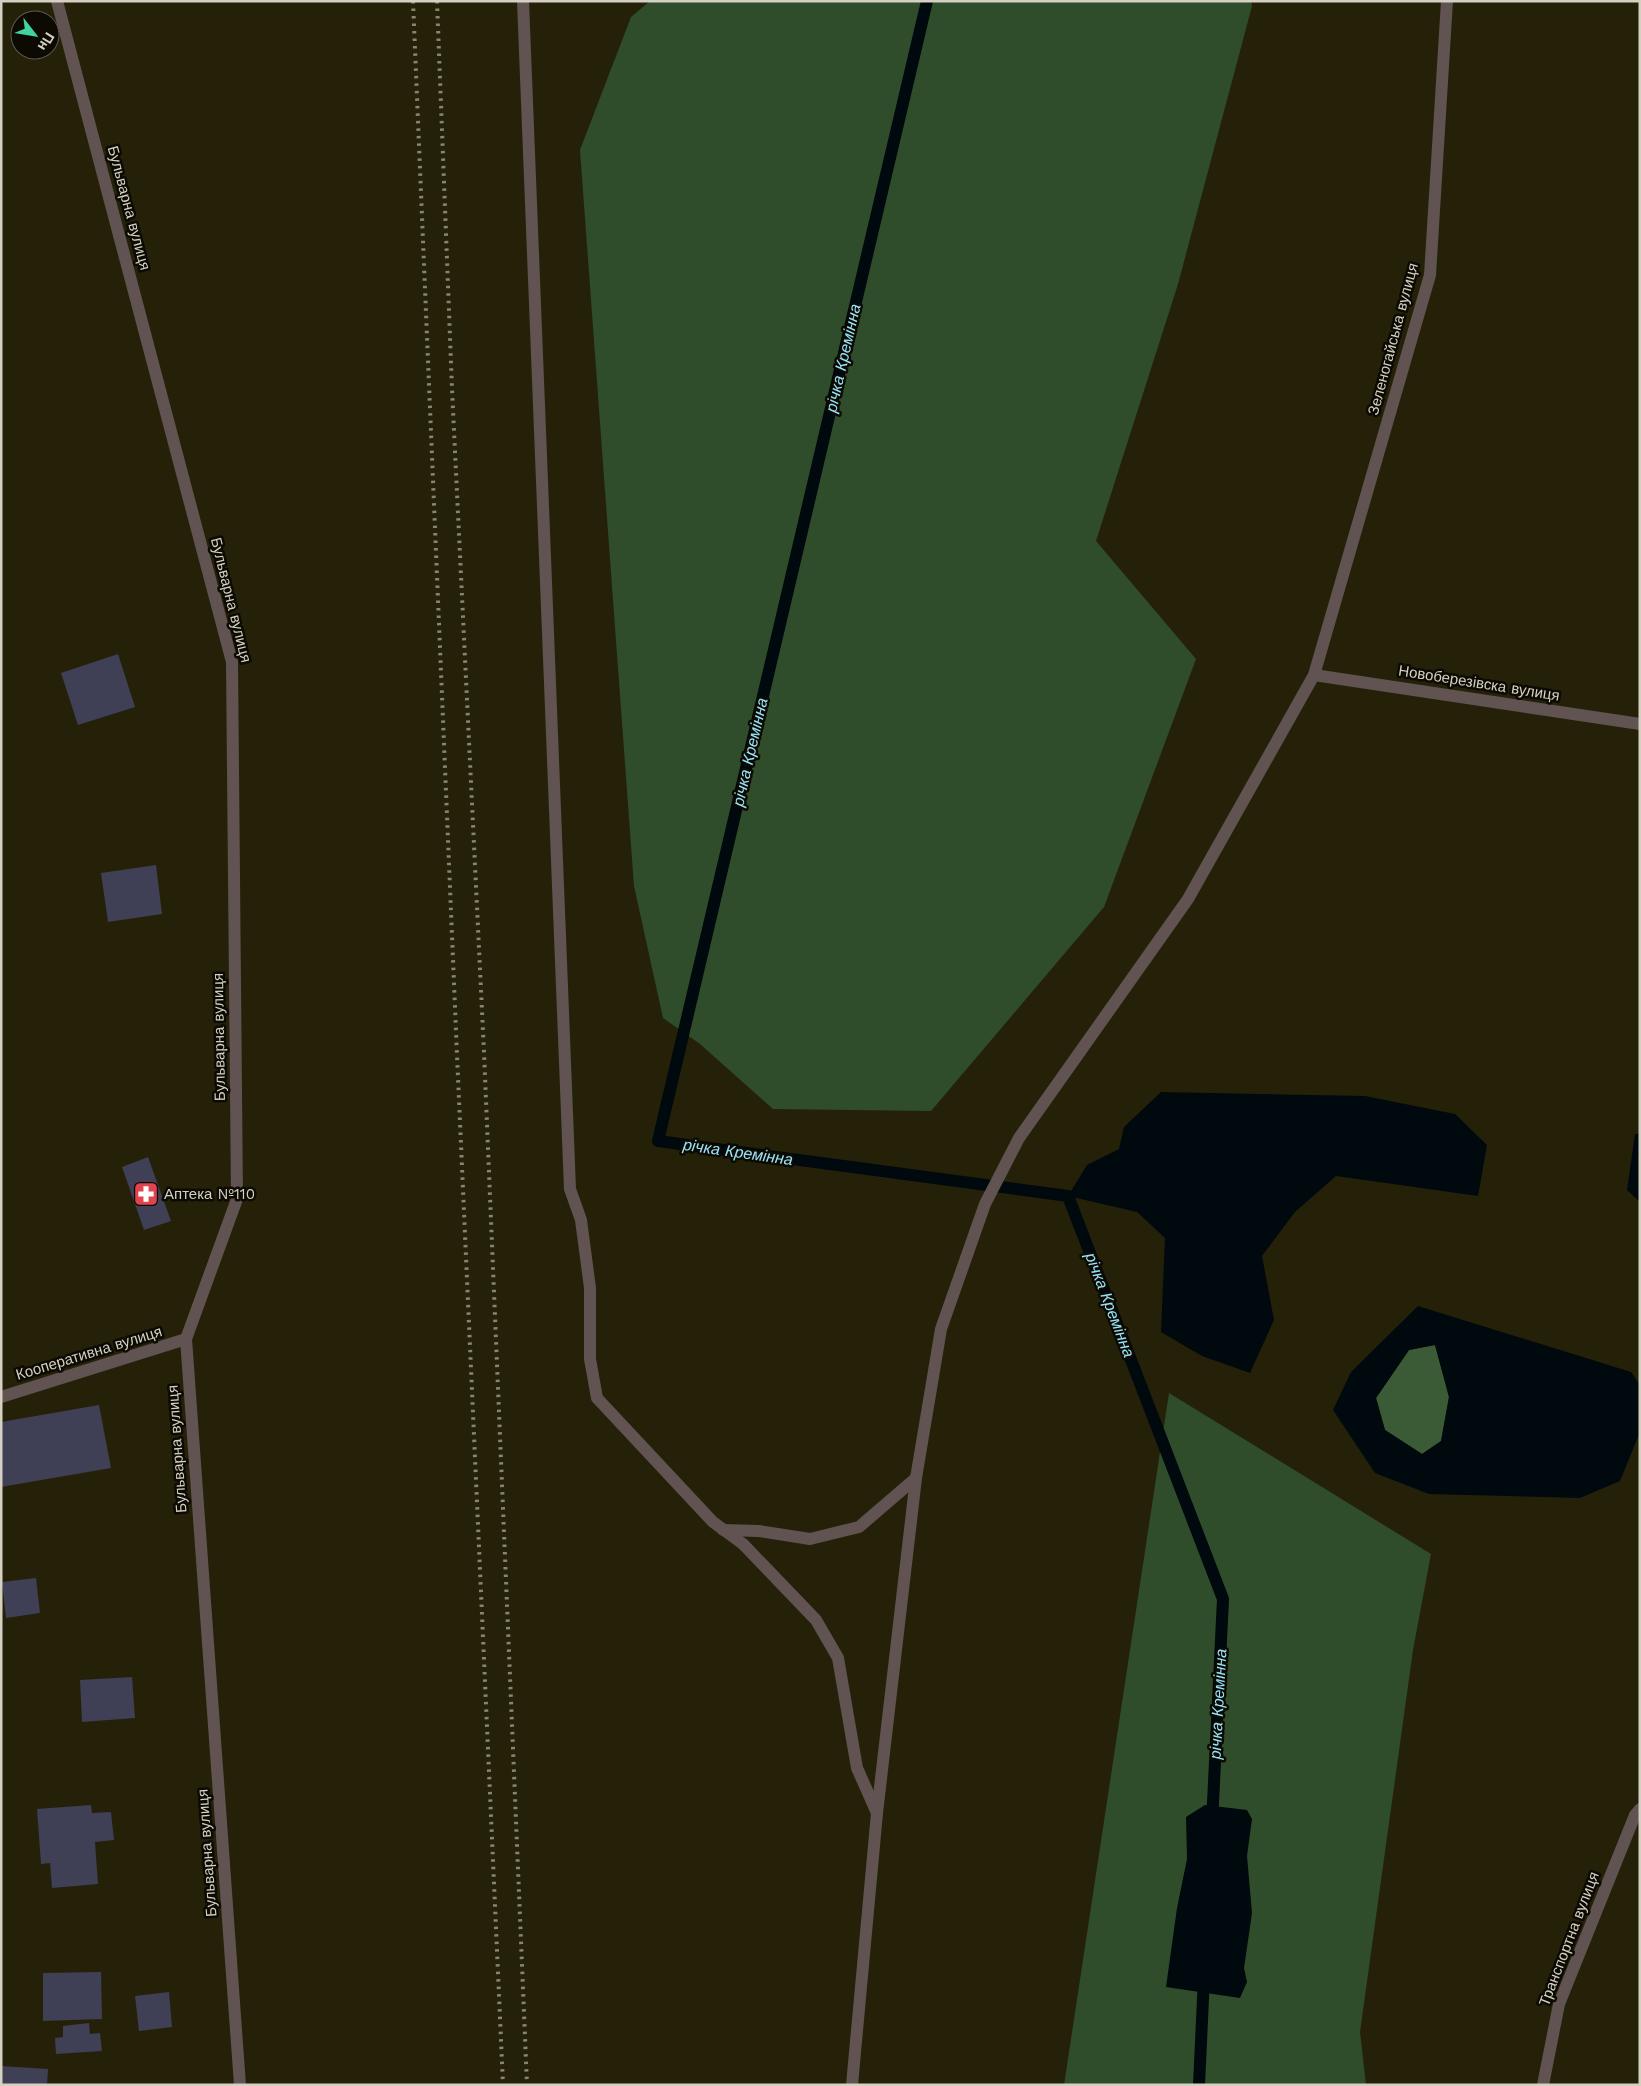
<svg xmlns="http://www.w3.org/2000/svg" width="1641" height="2086" font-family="'Work Sans',sans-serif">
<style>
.green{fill:#2f4d2b}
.forest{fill:#3b5b36}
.water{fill:#00090e;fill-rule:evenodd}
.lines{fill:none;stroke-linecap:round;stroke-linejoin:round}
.stream{stroke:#00090e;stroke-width:12}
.building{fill:#3f3f55}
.service{stroke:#605352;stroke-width:12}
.minor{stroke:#605352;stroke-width:12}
.rail{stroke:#878472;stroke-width:4;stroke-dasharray:2.5 5;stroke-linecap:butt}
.labels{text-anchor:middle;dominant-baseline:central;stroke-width:5;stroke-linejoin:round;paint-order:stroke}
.street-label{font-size:15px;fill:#d4d1c3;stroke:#0c0a03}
.poi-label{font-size:15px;fill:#d4d1c3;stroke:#0c0a03;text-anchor:start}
.water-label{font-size:16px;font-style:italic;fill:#99e4f9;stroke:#0c0a03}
</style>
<rect width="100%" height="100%" fill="#252109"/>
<g class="green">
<polygon points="650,1 1251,1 1252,6 1178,284 1096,541 1196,659 1104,907 931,1111 773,1109 700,1044 663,1018 634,886 580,150 631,17"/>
<polygon points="1169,1393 1431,1554 1413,1650 1360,2032 1366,2085 1064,2085"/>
</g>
<polygon class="forest" points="1435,1345 1449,1397 1441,1441 1422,1454 1385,1430 1376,1398 1409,1350"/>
<g class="water">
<polygon points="1161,1092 1365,1096 1455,1114 1487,1145 1478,1196 1336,1176 1295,1212 1262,1256 1274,1320 1250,1373 1202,1356 1161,1332 1165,1238 1137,1212 1068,1196 1087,1165 1119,1149 1124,1127"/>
<polygon points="1635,1134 1640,1134 1640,1202 1627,1190"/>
<path d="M1418,1306l213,66 9,13v47l-20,49 -40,17 -151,-4 -54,-21 -42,-63 18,-38zM1435,1345l14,52 -8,44 -19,13 -37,-24 -9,-32 33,-48z"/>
<polygon points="1205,1805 1247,1810 1252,1819 1247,1856 1252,1913 1244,1968 1247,1982 1240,1998 1166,1987 1177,1908 1187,1859 1186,1817"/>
</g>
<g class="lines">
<g class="stream">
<polyline points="927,1 658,1141 1068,1196 1223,1599 1212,1823"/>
<polyline points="1199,2085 1204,1977"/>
</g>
</g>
<g class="building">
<polygon points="118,654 135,707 78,725 61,673"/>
<polygon points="156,865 162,914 108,922 101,873"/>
<polygon points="148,1157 171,1221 144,1230 122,1167"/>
<polygon points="99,1405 111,1468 1,1487 1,1422"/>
<polygon points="36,1578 40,1613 6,1618 2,1582"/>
<polygon points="132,1677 135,1718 82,1722 80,1680"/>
<polygon points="91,1805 92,1813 111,1812 114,1840 95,1842 98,1884 52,1888 50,1863 41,1864 37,1809"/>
<polygon points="101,1972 102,2019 43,2021 43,1973"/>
<polygon points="169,1992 172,2027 139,2031 135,1996"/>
<polygon points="89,2023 90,2034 100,2033 102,2051 56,2054 55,2038 63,2037 63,2026"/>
<polygon points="1,2066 48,2069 47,2085 1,2085"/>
</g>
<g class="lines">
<g class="service">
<polyline points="523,1 570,1189 581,1220 590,1288 590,1359 597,1398 713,1522 743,1544 816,1620 838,1658 857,1768 877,1813"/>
<polyline points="723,1530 759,1531 810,1539 859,1527 916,1478"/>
</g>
<g class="minor">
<polyline points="57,1 232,662 237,1199 186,1339 240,2085"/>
<polyline points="1314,675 1640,724"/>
<polyline points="1,1397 186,1339"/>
<polyline points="852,2085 877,1813 916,1478 941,1329 985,1204 1019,1138 1188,899 1314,675 1430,275 1447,1"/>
<polyline points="1543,2085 1559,2004 1635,1815 1640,1809"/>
</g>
<g class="rail">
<polyline points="413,1 457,1055 503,2085"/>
<polyline points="437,1 452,389 484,1052 527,2085"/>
</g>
</g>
<defs>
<symbol id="pharmacy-square" viewBox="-11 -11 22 22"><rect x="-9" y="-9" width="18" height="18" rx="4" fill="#e0444e" stroke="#0c0a03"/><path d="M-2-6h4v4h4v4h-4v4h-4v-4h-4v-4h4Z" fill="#fff"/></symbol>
</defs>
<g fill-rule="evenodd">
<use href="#pharmacy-square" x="132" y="1180" width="28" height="28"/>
</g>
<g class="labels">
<g class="street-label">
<text transform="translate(129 208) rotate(75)">Бульварна вулиця</text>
<text transform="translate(1393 339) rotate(-75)">Зеленогайська вулиця</text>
<text transform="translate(231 600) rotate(76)">Бульварна вулиця</text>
<text transform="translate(1479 683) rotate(9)">Новоберезівска вулиця</text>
<text transform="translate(219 1037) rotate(-91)">Бульварна вулиця</text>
<text transform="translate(89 1353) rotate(-17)">Кооперативна вулиця</text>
<text transform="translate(177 1449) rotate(-94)">Бульварна вулиця</text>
<text transform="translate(207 1853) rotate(-94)">Бульварна вулиця</text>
<text transform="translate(1569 1939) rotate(-69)">Транспортна вулиця</text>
</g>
<g class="poi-label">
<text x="164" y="1194">Аптека №110</text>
</g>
<g class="water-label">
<text transform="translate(843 358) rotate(-77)">річка Кремінна</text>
<text transform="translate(750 752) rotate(-77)">річка Кремінна</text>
<text transform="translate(738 1152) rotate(8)">річка Кремінна</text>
<text transform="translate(1110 1305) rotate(69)">річка Кремінна</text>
<text transform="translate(1218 1704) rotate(-87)">річка Кремінна</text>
</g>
</g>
<rect width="1641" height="2086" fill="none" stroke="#d4d1c3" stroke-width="5"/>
<g transform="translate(35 35) rotate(121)"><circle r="24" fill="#0c0a03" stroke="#5c5a50"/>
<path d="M0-4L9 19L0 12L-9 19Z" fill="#42d4a0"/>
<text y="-8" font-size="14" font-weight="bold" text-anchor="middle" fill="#d4d1c3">Пн</text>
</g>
</svg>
